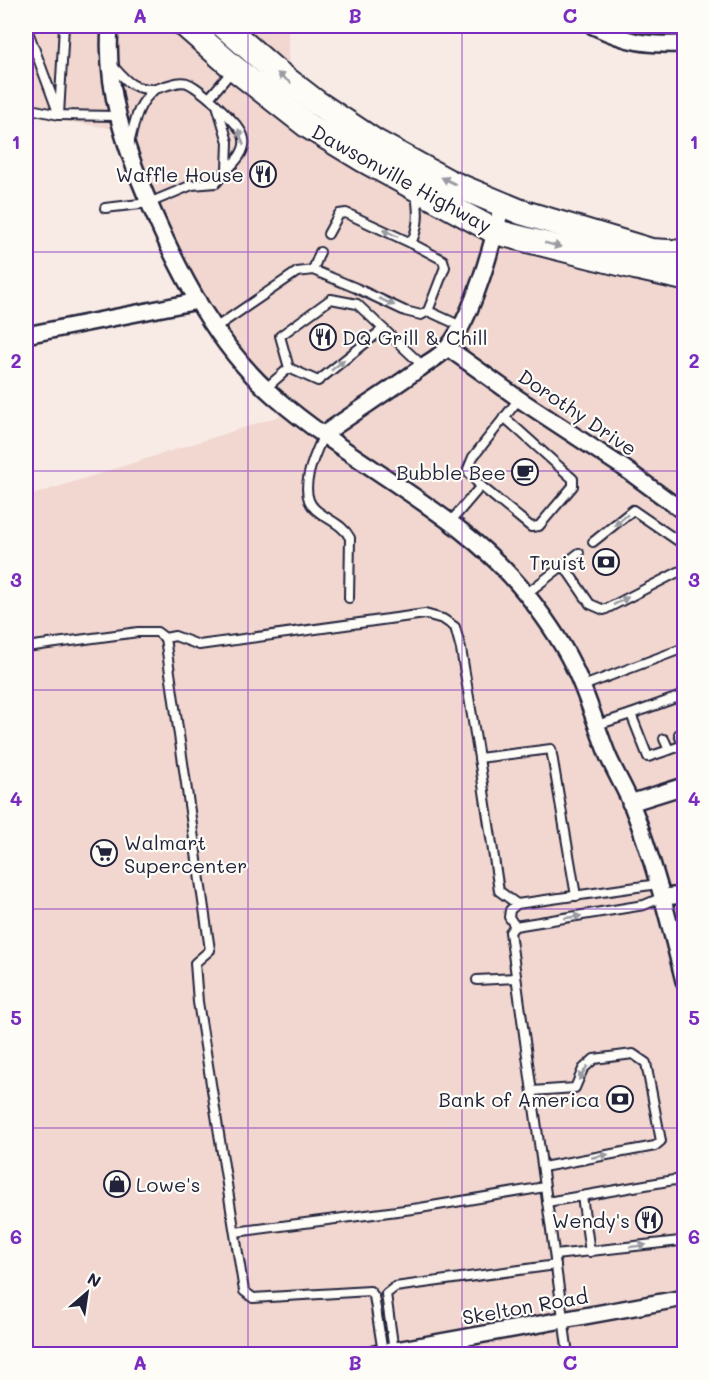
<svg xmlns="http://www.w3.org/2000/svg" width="710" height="1380" font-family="Mali,sans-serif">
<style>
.built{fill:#f1d7d0}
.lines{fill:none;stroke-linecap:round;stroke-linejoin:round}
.lane-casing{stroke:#22223b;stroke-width:12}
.street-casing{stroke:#22223b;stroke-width:20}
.primary-casing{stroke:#22223b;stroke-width:28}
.lane{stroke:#fdfcf7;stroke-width:8}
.street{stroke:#fdfcf7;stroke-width:15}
.primary{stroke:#fdfcf7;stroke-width:24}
.oneway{fill:#9a9aa2}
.grid{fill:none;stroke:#7b2cbf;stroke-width:1.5;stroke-opacity:0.55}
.labels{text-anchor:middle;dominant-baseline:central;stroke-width:4.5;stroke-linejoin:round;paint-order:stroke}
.poi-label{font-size:20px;fill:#22223b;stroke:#fdfcf7;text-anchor:end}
.street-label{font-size:20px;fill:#22223b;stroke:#fdfcf7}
.neatline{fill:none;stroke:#7b2cbf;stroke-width:2}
.grid-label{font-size:20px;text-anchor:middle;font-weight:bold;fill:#7b2cbf}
</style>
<rect width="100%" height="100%" fill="#f8ebe5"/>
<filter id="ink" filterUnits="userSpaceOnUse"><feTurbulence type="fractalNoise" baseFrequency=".0167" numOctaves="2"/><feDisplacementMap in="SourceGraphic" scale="12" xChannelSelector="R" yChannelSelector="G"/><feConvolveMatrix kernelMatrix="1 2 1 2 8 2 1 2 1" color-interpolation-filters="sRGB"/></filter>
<g filter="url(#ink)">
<polygon class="built" points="26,26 288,26 289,96 350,145 466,209 613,262 684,267 684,1354 26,1354 26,497 280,416 173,279 115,129 26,115"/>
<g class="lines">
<defs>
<g id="lane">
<polyline points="26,26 59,115 116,116"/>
<path d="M111,64c15,16 20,26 44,25 -19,16 -20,33 -26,55"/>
<path d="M155,89c31,-9 28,-12 54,9"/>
<path d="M219,107c25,25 38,35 8,63"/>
<polyline points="26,108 59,115 64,26"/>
<polyline points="105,208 149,203 192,185 216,183 227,170 228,142 217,105 209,98 233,70"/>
<path d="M328,234l11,-20 7,-1 65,30c8,-16 8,-30 5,-48"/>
<polyline points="411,243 443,260 445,267 428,311"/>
<polyline points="320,252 313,270 356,288 405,311 421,315 428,311 461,326"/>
<polyline points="215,328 297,272 313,270"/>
<polyline points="289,368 318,381 383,329"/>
<polyline points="266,388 289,368 280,336 331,299 357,304 423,366"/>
<path d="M324,434c-8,18 -28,58 -9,75 12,11 27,14 35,29l-1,60"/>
<polyline points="481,486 531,527 539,526 573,486 573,479 504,417"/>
<polyline points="451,521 481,486 470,475 468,469 473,457 519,399"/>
<polyline points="593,542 633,510 684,545"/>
<polyline points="564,566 590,604 604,610 684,569"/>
<polyline points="526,594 579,553"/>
<polyline points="26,647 138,632 157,632 165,638"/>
<polyline points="583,686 684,648"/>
<polyline points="631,714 684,695"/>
<polyline points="597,725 631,714 648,757 684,745"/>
<polyline points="679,734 684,749"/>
<polyline points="664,739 669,750"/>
<polyline points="479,758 499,891 517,904"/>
<polyline points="515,926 509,917 510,910 517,904 658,884"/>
<polyline points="477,980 516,978"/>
<polyline points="532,1091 575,1088 583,1069 594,1059 633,1054 646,1063 661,1141 655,1146 543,1167"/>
<polyline points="582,1196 590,1252"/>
<polyline points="547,1202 674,1180 682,1183 684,1192"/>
<polyline points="235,1232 420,1208 545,1187"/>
<polyline points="555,1255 680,1241 684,1238"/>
<polyline points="394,1351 386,1294 395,1287 556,1265"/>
<polyline points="383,1353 374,1296 370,1291 253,1298 244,1291 198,1002 195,963 210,950 165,638 175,636 199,645 425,614 443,619 455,627 461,649 479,758 551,749 576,896"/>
<polyline points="568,1354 510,932 515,926 644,905 663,897"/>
</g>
<g id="street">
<path d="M110,26c-5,63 15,122 40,179 30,70 68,143 126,193 81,70 184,113 251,197 19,24 38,51 50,79 12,27 20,54 31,82 7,16 16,31 23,47 23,57 38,118 53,178"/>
<path d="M593,26c36,17 52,19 91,18"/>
<polyline points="26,335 198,301"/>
<polyline points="448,348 519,399 624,468 684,512"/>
<path d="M324,434c31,-22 63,-42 95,-65 9,-7 22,-13 29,-22 26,-32 44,-101 54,-142"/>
<polyline points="630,803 684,786"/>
<polyline points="663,897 684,895"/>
<polyline points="374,1354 684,1298"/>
</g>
<g id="primary">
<polyline points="186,26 234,68 308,126 364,160 496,232 635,267 684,278"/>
<polyline points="224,26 273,69 317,103 374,141 449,182 521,212 651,251 684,253"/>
</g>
</defs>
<use href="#lane" class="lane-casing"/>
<use href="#street" class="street-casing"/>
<use href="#primary" class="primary-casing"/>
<use href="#lane" class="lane"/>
<use href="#street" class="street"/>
<use href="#primary" class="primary"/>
</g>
<defs><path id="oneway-solid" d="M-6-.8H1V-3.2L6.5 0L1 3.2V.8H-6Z" transform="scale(1.5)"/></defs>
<g class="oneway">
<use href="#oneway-solid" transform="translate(284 78) rotate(-143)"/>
<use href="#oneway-solid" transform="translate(241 137) rotate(-108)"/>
<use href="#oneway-solid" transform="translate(449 181) rotate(-154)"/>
<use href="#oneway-solid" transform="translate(390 233) rotate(-155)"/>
<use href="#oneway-solid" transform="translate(553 245) rotate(15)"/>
<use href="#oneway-solid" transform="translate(387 302) rotate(25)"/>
<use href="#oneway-solid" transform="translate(338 365) rotate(-39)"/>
<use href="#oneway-solid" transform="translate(621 520) rotate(141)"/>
<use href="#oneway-solid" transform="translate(621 601) rotate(-27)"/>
<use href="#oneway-solid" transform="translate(573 917) rotate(-8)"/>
<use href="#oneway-solid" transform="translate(583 1073) rotate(121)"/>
<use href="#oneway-solid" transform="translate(600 1156) rotate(-11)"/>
<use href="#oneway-solid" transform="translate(638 1246) rotate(-7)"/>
</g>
</g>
<path class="grid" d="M248,26v1328M462,26v1328M26,252h658M26,471h658M26,690h658M26,909h658M26,1128h658"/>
<defs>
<symbol id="restaurant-ring" viewBox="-11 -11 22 22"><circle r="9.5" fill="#fdfcf7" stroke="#22223b" stroke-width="1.5"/><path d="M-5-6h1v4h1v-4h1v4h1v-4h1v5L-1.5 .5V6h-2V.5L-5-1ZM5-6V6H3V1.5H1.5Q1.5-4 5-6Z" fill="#22223b"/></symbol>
<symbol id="cafe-ring" viewBox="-11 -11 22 22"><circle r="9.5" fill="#fdfcf7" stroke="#22223b" stroke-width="1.5"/><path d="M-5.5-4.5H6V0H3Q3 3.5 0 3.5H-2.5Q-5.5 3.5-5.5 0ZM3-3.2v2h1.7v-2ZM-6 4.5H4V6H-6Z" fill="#22223b"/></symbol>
<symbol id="bank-ring" viewBox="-11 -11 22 22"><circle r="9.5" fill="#fdfcf7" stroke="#22223b" stroke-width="1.5"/><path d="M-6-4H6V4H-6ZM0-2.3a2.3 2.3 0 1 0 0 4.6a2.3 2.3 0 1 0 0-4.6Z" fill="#22223b"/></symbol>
<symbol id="supermarket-ring" viewBox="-11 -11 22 22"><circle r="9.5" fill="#fdfcf7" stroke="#22223b" stroke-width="1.5"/><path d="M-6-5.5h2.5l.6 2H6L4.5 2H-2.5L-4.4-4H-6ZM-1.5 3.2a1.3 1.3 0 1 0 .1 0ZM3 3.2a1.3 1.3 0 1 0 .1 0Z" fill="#22223b"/></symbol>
<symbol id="shop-ring" viewBox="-11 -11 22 22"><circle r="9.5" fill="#fdfcf7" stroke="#22223b" stroke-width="1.5"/><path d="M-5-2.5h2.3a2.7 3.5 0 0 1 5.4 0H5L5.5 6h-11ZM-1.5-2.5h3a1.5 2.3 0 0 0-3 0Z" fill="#22223b"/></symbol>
</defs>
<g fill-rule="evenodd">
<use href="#restaurant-ring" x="248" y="159" width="30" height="30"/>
<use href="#restaurant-ring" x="308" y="322" width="30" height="30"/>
<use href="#cafe-ring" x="510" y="457" width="30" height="30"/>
<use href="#bank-ring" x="591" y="547" width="30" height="30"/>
<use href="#supermarket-ring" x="89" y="838" width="30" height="30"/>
<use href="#bank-ring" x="605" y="1084" width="30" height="30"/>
<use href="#shop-ring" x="102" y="1169" width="30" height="30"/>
<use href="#restaurant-ring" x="634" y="1205" width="30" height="30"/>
</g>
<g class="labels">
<g class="poi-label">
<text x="244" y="174">Waffle House</text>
<text x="342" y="337" text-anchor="start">DQ Grill &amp; Chill</text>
<text x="506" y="472">Bubble Bee</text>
<text x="586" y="562">Truist</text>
<text x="124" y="842" text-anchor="start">Walmart<tspan x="124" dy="23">Supercenter</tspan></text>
<text x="600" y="1099">Bank of America</text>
<text x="136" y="1184" text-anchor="start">Lowe's</text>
<text x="630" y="1220">Wendy's</text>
</g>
<g class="street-label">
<text transform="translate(402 178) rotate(29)">Dawsonville Highway</text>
<text transform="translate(578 412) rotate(34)">Dorothy Drive</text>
<text transform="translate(525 1306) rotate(-10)">Skelton Road</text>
</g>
</g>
<rect width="710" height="1380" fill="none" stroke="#fdfcf7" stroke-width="66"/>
<g transform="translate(87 1293) rotate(29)" stroke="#fdfcf7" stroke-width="4.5" paint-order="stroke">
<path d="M0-4.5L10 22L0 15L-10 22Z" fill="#22223b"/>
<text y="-9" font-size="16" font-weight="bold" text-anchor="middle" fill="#22223b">N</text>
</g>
<rect x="33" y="33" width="644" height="1314" class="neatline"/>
<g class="grid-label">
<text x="140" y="23">A</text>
<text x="355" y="23">B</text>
<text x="570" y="23">C</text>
<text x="16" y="149">1</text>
<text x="694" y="149">1</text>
<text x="16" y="368">2</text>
<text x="694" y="368">2</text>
<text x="16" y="587">3</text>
<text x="694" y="587">3</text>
<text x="16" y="806">4</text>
<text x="694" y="806">4</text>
<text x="16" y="1025">5</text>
<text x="694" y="1025">5</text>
<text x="16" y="1244">6</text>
<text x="694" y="1244">6</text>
<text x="140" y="1370">A</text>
<text x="355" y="1370">B</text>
<text x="570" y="1370">C</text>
</g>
</svg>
